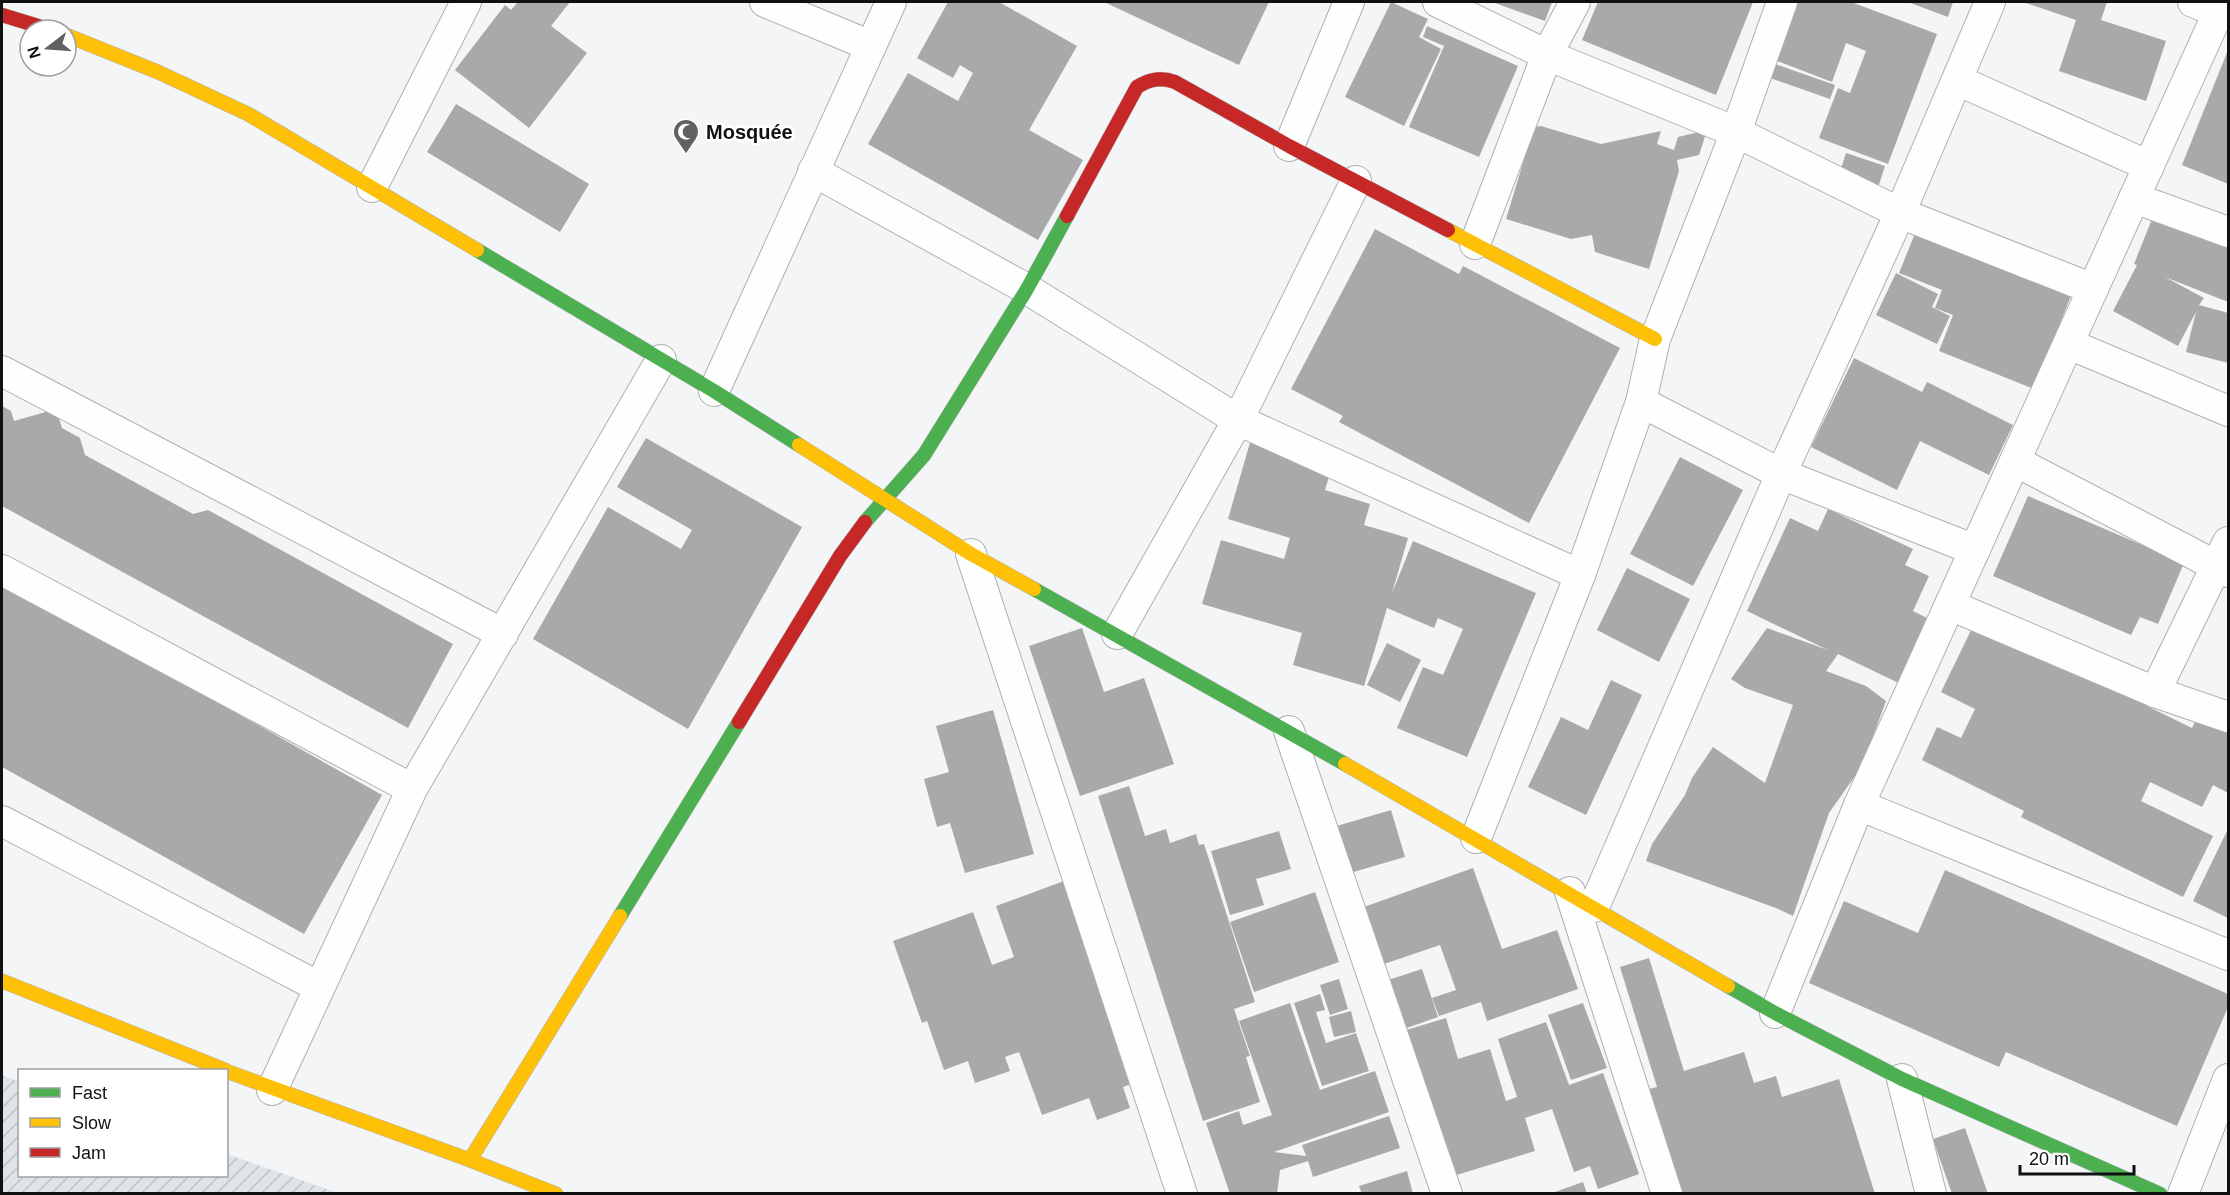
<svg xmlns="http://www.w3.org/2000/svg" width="2230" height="1195" font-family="Helvetica,sans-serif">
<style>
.industrial{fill:url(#industrial-furrows)}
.building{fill:#a8a9aa}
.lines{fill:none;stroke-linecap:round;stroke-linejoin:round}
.street-casing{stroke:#aeafb0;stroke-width:32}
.fast-casing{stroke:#aeafb0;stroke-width:15}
.slow-casing{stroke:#aeafb0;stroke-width:15}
.jam-casing{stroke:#aeafb0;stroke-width:15}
.street{stroke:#fdfefe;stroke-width:30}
.fast{stroke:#4caf50;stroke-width:14}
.slow{stroke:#ffc107;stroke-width:14}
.jam{stroke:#c62828;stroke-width:14}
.labels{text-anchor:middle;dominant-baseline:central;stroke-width:5;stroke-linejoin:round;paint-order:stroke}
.poi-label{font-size:20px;font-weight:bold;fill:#101112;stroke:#fff;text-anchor:start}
</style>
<defs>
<pattern id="industrial-furrows" width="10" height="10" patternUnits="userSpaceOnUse" patternTransform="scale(1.5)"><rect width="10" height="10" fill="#dfe4e8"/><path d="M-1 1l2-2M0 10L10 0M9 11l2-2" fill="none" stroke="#bec3c6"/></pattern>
</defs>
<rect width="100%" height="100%" fill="#f3f5f6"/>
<polygon class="industrial" points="2,1075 19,1082 20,1176 226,1176 227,1154 338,1193 2,1193"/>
<g class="building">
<polygon points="518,2 557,2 559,3 570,2 551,26 587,53 529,128 455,70 505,5 511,10"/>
<polygon points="948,2 999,2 1077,46 1029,130 1083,160 1038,240 868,144 908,73 958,101 973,73 960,65 953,78 917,58"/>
<polygon points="1104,2 1269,2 1239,65"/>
<polygon points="1391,2 1428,19 1419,37 1441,49 1404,126 1345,97"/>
<polygon points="1492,2 1552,2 1545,21"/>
<polygon points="1598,2 1753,2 1716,95 1582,40"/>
<polygon points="1793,2 1851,2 1937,34 1888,164 1819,138 1838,88 1850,93 1866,51 1846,43 1832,82 1772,59"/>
<polygon points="1908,2 1953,2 1948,17"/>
<polygon points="2023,2 2107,2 2101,20 2166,41 2146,101 2059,71 2076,20"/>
<polygon points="1427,26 1518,66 1479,157 1409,127 1444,46 1423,37"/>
<polygon points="2228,50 2228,184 2182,165"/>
<polygon points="1775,64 1835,85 1830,99 1770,78"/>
<polygon points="456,104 589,184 560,232 427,152"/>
<polygon points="1541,126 1601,144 1661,131 1657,144 1674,150 1678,137 1707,130 1699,155 1677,160 1679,171 1649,269 1595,252 1592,235 1571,239 1506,219 1534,127"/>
<polygon points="1846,153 1885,166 1876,194 1837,181"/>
<polygon points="2154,214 2228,245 2228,302 2165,277 2204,298 2199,305 2228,313 2228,363 2186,352 2196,312 2178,346 2113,311 2137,265 2134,264"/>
<polygon points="1918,226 2074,288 2034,389 1939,351 1953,315 1935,308 1942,290 1899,273"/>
<polygon points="1375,229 1459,274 1463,266 1620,348 1529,523 1339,422 1343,416 1291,389"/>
<polygon points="1896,273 1938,294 1932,307 1950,316 1937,344 1876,315"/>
<polygon points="1854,358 1922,392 1927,382 2013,425 1989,475 1920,441 1897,490 1811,447"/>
<polygon points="2,406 11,411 14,421 56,409 62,428 80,438 85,455 193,514 208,510 453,644 408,728 2,506"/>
<polygon points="646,438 802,527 688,729 533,639 608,507 681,549 692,530 617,487"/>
<polygon points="1251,439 1333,463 1325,490 1370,504 1364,525 1408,538 1392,593 1413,541 1536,593 1467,757 1397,728 1423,667 1443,675 1463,629 1438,618 1434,628 1387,608 1364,686 1293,665 1302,633 1202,604 1221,540 1284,559 1290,538 1228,519"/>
<polygon points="1680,457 1743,490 1693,586 1630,554"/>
<polygon points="2028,496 2184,563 2158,624 2140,617 2131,635 1993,576"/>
<polygon points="1828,509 1913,549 1905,565 1929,576 1913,611 1935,622 1905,686 1838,654 1826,671 1866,686 1886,701 1862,766 1829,813 1793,916 1776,908 1646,861 1652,844 1685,795 1692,778 1713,747 1765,783 1793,705 1745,688 1731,679 1767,628 1828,650 1747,611 1790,518 1818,531"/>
<polygon points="1627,568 1690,599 1659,662 1597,630"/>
<polygon points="2,585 22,592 382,795 304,934 2,767"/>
<polygon points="1975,622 2192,728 2197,718 2228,734 2228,793 2213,785 2202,807 2150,782 2141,801 2213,836 2183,897 2021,817 2024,811 1922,760 1937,727 1961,738 1975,709 1941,692"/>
<polygon points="1082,628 1104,692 1144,678 1174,764 1080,796 1029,646"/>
<polygon points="1387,643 1421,660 1400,702 1367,685"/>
<polygon points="1611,680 1642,695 1586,815 1528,787 1561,717 1588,730"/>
<polygon points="993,710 1034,854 965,873 950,823 937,827 924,779 949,772 936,726"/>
<polygon points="1129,786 1145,836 1166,829 1170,843 1196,834 1199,845 1204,844 1255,1002 1234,1009 1250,1056 1246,1057 1260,1102 1203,1121 1098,796"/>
<polygon points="1391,810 1405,857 1350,873 1337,826"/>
<polygon points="2228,829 2228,918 2193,901"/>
<polygon points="1279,831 1291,869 1256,879 1264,905 1230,915 1211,851"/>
<polygon points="1473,868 1502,949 1557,930 1578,989 1487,1021 1481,1002 1439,1016 1432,998 1456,990 1440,945 1384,964 1364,907"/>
<polygon points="1945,870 2228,994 2228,1007 2177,1126 2006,1052 1999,1067 1809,983 1844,901 1918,933"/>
<polygon points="1064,881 1136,1082 1123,1087 1130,1108 1097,1120 1089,1098 1042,1115 1019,1052 1005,1057 1010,1071 975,1083 968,1061 944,1070 927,1021 922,1023 893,941 973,912 992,965 1014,957 996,906"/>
<polygon points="1315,892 1339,962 1254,992 1230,922"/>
<polygon points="1649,958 1684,1071 1744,1052 1754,1083 1776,1076 1782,1097 1839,1079 1875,1194 1682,1194 1649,1089 1657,1087 1620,967"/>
<polygon points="1422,969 1438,1017 1404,1029 1388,980"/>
<polygon points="1339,979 1348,1009 1330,1015 1320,985"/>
<polygon points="1320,994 1325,1010 1316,1012 1326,1043 1356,1033 1369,1071 1322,1086 1294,1003"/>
<polygon points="1290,1003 1320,1090 1375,1071 1389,1112 1274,1152 1306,1156 1302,1145 1389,1116 1400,1148 1313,1177 1308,1161 1280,1170 1277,1194 1230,1194 1206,1123 1239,1111 1243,1125 1272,1115 1239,1021"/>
<polygon points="1583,1003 1607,1068 1571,1080 1548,1015"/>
<polygon points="1351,1011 1356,1032 1334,1037 1329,1017"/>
<polygon points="1446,1018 1458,1059 1490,1049 1506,1101 1517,1097 1498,1039 1546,1022 1569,1085 1603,1073 1639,1174 1598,1189 1590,1166 1574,1172 1552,1109 1525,1118 1535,1151 1450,1177 1403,1031"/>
<polygon points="1965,1128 1988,1194 1952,1194 1933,1139"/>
<polygon points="1407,1171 1413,1194 1362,1194 1359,1186"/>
<polygon points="1583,1182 1587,1194 1552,1194 1552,1193"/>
</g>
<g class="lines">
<defs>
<g id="street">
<polyline points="765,2 871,46"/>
<polyline points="1438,2 1547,55 1736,132 1900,213 2093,289"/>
<polyline points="2193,2 2228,16"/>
<polyline points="1957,80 2149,166"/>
<polyline points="1289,146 1349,2"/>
<polyline points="813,171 1027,289 1238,420 1580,575"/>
<polyline points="372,187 466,2"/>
<polyline points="2134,198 2228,232"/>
<polyline points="1475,244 1547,55 1575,2"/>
<polyline points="2069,344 2228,411"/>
<polyline points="2,371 503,634"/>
<polyline points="714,391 891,2"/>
<polyline points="1641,402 1781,474 1975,550"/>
<polyline points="2015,461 2228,572"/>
<polyline points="971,554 1182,1194"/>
<polyline points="2,570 412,789"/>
<polyline points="1950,605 2155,692 2228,717"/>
<polyline points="1117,634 1238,420 1356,181"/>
<polyline points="2155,692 2228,542"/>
<polyline points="1289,731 1447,1194"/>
<polyline points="1859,805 2228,955"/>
<polyline points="2,821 319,987"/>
<polyline points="1476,838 1580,575 1641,402 1655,339 1736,132 1782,2"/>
<polyline points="1570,892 1667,1194"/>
<polyline points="1594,907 1781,474 1900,213 1990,2"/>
<polyline points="1775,1013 1859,805 2223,2"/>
<polyline points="1902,1079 1931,1194"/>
<polyline points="272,1090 412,789 661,360"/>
<polyline points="2183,1194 2228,1079"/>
</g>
<g id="fast">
<polyline points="477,250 714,391 799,445"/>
<polyline points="865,522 924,455 1027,289 1067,216"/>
<polyline points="1034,589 1345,764"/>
<polyline points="620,916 739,722"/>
<polyline points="1728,986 1775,1013 1902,1079 2160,1194"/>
</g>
<g id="slow">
<polyline points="66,35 158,72 248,114 477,250"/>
<polyline points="1448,230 1655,339"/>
<polyline points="799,445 971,554 1034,589"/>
<polyline points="1345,764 1728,986"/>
<polyline points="2,981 225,1070"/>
<polyline points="226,1071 470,1160 556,1194"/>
<polyline points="470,1160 620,916"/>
</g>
<g id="jam">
<polyline points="2,15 51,30"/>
<path d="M1067,216l70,-129c13,-8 24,-10 38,-5l114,64 159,84"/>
<polyline points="739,722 840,556 865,522"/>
</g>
</defs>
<use href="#street" class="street-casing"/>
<use href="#fast" class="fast-casing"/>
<use href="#slow" class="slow-casing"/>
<use href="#jam" class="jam-casing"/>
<use href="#street" class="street"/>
<use href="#fast" class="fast"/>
<use href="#slow" class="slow"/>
<use href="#jam" class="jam"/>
</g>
<defs>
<symbol id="mosque-pin" viewBox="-11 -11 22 30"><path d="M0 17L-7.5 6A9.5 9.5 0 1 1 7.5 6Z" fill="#5f6162" stroke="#fff"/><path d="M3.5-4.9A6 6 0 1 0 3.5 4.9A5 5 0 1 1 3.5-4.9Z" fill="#fff"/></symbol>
</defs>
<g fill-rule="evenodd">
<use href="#mosque-pin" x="671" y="117" width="30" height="40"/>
</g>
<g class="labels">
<g class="poi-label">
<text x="706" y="132">Mosquée</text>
</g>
</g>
<rect width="2230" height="1195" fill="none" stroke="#101112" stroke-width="6"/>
<rect x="18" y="1069" width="210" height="108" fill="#ffffff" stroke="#9fa0a0" stroke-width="1.5"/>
<rect x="30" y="1088" width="30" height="9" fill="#4caf50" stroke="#9fa0a0" stroke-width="1.5"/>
<text x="72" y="1099" font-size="18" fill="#101112">Fast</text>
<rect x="30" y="1118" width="30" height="9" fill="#ffc107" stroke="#9fa0a0" stroke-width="1.5"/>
<text x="72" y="1129" font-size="18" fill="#101112">Slow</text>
<rect x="30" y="1148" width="30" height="9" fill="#c62828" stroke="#9fa0a0" stroke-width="1.5"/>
<text x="72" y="1159" font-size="18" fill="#101112">Jam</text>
<g transform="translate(48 48) rotate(253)"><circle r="28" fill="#ffffff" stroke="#9fa0a0" stroke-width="1.5"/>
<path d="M0-4.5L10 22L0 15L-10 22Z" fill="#5f6162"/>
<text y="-9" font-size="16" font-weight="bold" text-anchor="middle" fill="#101112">N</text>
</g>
<path d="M2020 1165v9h114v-9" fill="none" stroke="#101112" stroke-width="3"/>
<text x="2029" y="1165" font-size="18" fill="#101112" stroke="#ffffff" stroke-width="4.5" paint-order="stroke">20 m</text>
</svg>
